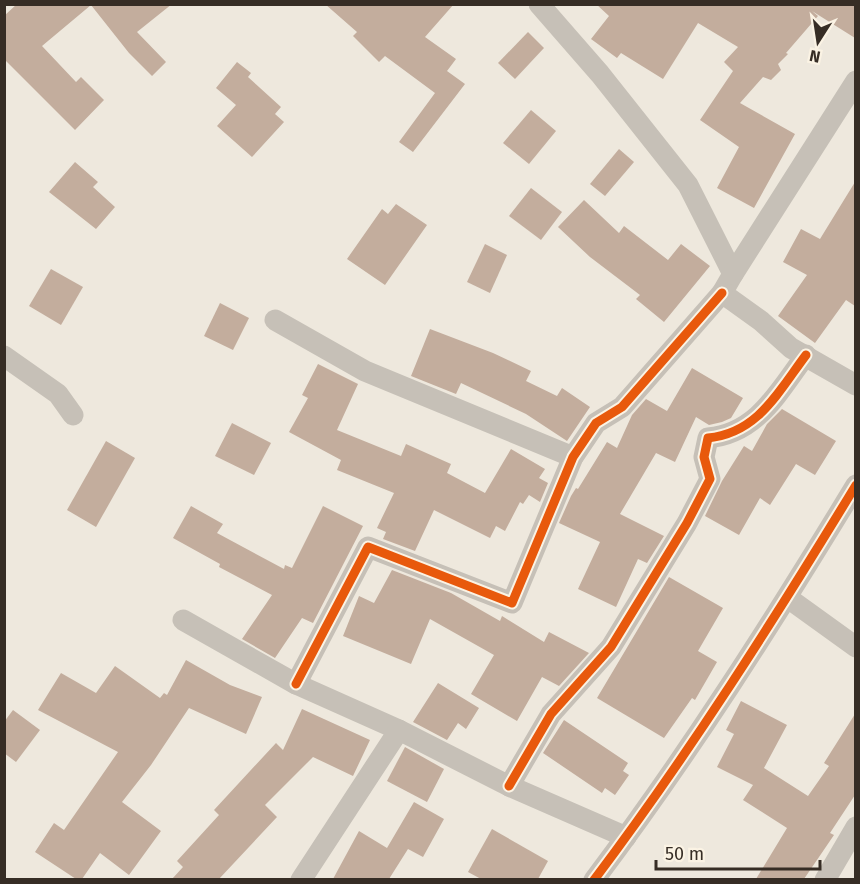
<svg xmlns="http://www.w3.org/2000/svg" width="860" height="884" font-family="'Fira Sans',sans-serif">
<style>
.building{fill:#c3ad9d}
.lines{fill:none;stroke-linecap:round;stroke-linejoin:round}
.street{stroke:#c6c0b7;stroke-width:21}
.cycleway-casing{stroke:#fbf3e4;stroke-width:13}
.cycleway{stroke:#e8590c;stroke-width:9}
</style>
<rect width="100%" height="100%" fill="#eee8dd"/>
<g class="building">
<polygon points="17,4 172,4 137,32 166,62 152,76 129,53 91,5 42,46 76,82 81,77 104,100 75,130 4,59 4,16"/>
<polygon points="325,4 454,4 425,37 456,59 447,71 465,84 413,152 399,142 435,93 385,56 379,62 353,36 357,32"/>
<polygon points="596,4 855,4 855,38 812,11 818,16 786,53 788,54 778,64 781,70 771,80 763,77 740,103 795,134 754,208 717,188 739,147 700,120 733,71 724,62 738,47 698,23 663,79 621,53 617,58 591,39 609,16"/>
<polygon points="528,32 544,48 515,79 498,63"/>
<polygon points="237,62 251,73 248,77 281,107 275,114 284,122 252,157 217,126 236,105 216,88"/>
<polygon points="531,110 556,131 529,164 503,143"/>
<polygon points="619,149 634,162 605,196 590,184"/>
<polygon points="75,162 98,182 93,187 115,207 96,229 49,192"/>
<polygon points="855,182 855,306 846,300 815,343 778,316 807,275 783,262 801,229 820,239"/>
<polygon points="531,188 562,212 541,240 509,216"/>
<polygon points="584,200 619,233 624,226 668,260 681,244 710,266 664,322 636,299 640,295 590,257 558,227"/>
<polygon points="396,204 427,225 385,285 347,259 382,209 388,214"/>
<polygon points="485,244 507,255 490,293 467,282"/>
<polygon points="51,269 83,287 61,325 29,306"/>
<polygon points="220,303 249,318 233,350 204,336"/>
<polygon points="430,329 493,353 531,371 526,381 557,396 562,388 590,407 567,441 526,414 461,383 456,394 411,376"/>
<polygon points="318,364 358,384 337,430 401,456 406,444 451,464 447,473 485,493 511,449 545,469 539,478 548,483 540,502 529,495 523,504 520,502 505,531 496,526 490,538 434,510 415,551 383,539 386,532 377,528 394,493 337,470 341,460 289,432 308,398 302,395"/>
<polygon points="692,368 743,398 731,418 722,422 709,425 696,417 675,462 656,453 620,514 664,536 647,563 638,559 616,607 578,589 600,542 559,523 571,496 576,488 578,489 607,442 617,448 632,415 646,399 667,411"/>
<polygon points="782,409 836,441 815,475 796,464 770,505 760,498 739,535 705,516 722,481 744,446 752,451 767,424"/>
<polygon points="232,423 271,443 254,475 215,456"/>
<polygon points="106,441 135,458 96,527 67,510"/>
<polygon points="191,506 223,524 217,533 284,569 285,565 292,568 323,506 363,526 313,623 302,618 275,658 242,639 272,595 219,567 220,564 173,538"/>
<polygon points="392,570 451,593 500,621 502,616 544,642 549,632 589,653 559,686 542,677 517,721 471,694 494,655 430,619 411,664 343,636 359,596 374,603"/>
<polygon points="669,577 723,608 698,651 717,662 695,700 692,698 664,738 597,698"/>
<polygon points="186,660 230,685 262,697 246,734 189,708 151,765 122,802 161,831 129,875 100,853 82,879 76,879 35,852 54,823 64,830 118,752 38,710 61,673 96,693 115,666 160,698 164,693 167,695"/>
<polygon points="438,683 479,708 466,729 458,723 447,740 413,722"/>
<polygon points="741,701 787,725 764,768 808,796 829,766 824,763 855,714 855,795 830,833 834,835 804,879 756,879 787,828 743,800 753,785 717,767 734,734 726,730"/>
<polygon points="302,709 370,740 353,776 313,757 265,805 277,817 219,879 172,879 183,867 177,861 219,815 214,810 276,743 283,750"/>
<polygon points="13,710 40,730 16,762 4,753 4,722"/>
<polygon points="564,720 628,763 623,771 629,775 615,795 605,788 602,793 543,753"/>
<polygon points="405,747 444,769 427,802 387,781"/>
<polygon points="414,802 444,819 423,857 408,849 389,879 333,879 359,831 387,848"/>
<polygon points="492,829 548,861 538,879 481,879 468,872"/>
</g>
<g class="lines">
<g class="street">
<polyline points="539,4 600,74 688,185 733,274 722,293 761,321 791,348 856,385"/>
<polyline points="733,274 856,81"/>
<polyline points="275,320 365,371 573,457"/>
<polyline points="4,356 58,394 73,415"/>
<polyline points="788,598 856,647"/>
<polyline points="183,620 296,684 399,730 509,786 626,837"/>
<polyline points="296,684 368,547 512,603 573,457 596,423 622,407 722,293"/>
<path d="M509,786l42,-72 60,-67 76,-124 23,-44 -6,-22 4,-19c50,-5 70,-46 98,-83"/>
<polyline points="301,880 399,730"/>
<path d="M594,880c95,-126 180,-260 262,-395"/>
<polyline points="825,880 856,827"/>
</g>
<defs>
<g id="cycleway">
<polyline points="296,684 368,547 512,603 573,457 596,423 622,407 722,293"/>
<path d="M509,786l42,-72 60,-67 76,-124 23,-44 -6,-22 4,-19c50,-5 70,-46 98,-83"/>
<path d="M594,880c95,-126 180,-260 262,-395"/>
</g>
</defs>
<use href="#cycleway" class="cycleway-casing"/>
<use href="#cycleway" class="cycleway"/>
</g>
<rect width="860" height="884" fill="none" stroke="#362d25" stroke-width="12"/>
<g transform="translate(818 42) rotate(192)" stroke="#fbf3e4" stroke-width="4.5" paint-order="stroke">
<path d="M0-4.5L10 22L0 15L-10 22Z" fill="#362d25"/>
<text y="-9" font-size="16" font-weight="bold" text-anchor="middle" fill="#362d25">N</text>
</g>
<path d="M656 860v9h164v-9" fill="none" stroke="#362d25" stroke-width="3"/>
<text x="665" y="860" font-size="18" fill="#362d25" stroke="#fbf3e4" stroke-width="4.5" paint-order="stroke">50 m</text>
</svg>
